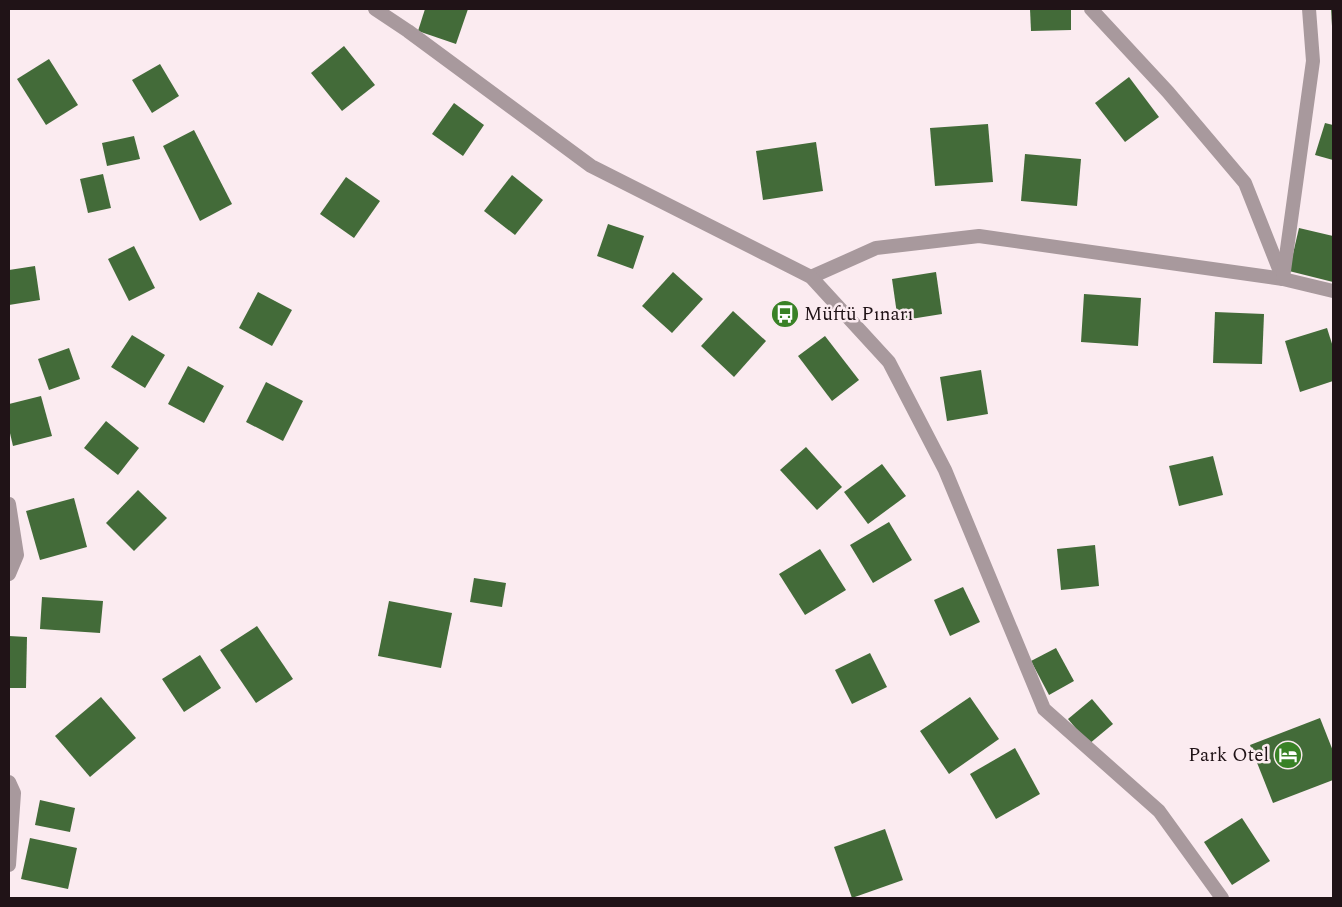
<svg xmlns="http://www.w3.org/2000/svg" width="1342" height="907" font-family="Spectral,serif">
<style>
.building{fill:#436b39}
.lines{fill:none;stroke-linecap:round;stroke-linejoin:round}
.minor{stroke:#a8999d;stroke-width:14}
.tertiary{stroke:#a8999d;stroke-width:14}
.labels{text-anchor:middle;dominant-baseline:central;stroke-width:5;stroke-linejoin:round;paint-order:stroke}
.poi-label{font-size:19px;fill:#201317;stroke:#fbebf0;text-anchor:start}
</style>
<rect width="100%" height="100%" fill="#fbebf0"/>
<g class="building">
<polygon points="425,9 468,9 456,44 418,31"/>
<polygon points="1030,9 1071,9 1071,30 1031,31"/>
<polygon points="1331,9 1333,9 1333,26 1332,26"/>
<polygon points="344,46 375,85 342,111 311,73"/>
<polygon points="49,59 78,105 46,125 17,79"/>
<polygon points="160,64 179,96 152,113 132,80"/>
<polygon points="1129,77 1159,117 1125,142 1095,103"/>
<polygon points="454,103 484,125 463,156 432,134"/>
<polygon points="1325,123 1333,125 1333,160 1315,155"/>
<polygon points="988,124 993,182 935,186 930,128"/>
<polygon points="194,130 232,204 200,221 163,146"/>
<polygon points="134,136 140,159 107,166 102,143"/>
<polygon points="816,142 823,191 763,200 756,151"/>
<polygon points="1025,154 1081,159 1077,206 1021,201"/>
<polygon points="103,174 111,208 88,213 80,179"/>
<polygon points="512,175 543,200 515,235 484,211"/>
<polygon points="346,177 380,201 354,238 320,214"/>
<polygon points="608,224 644,236 633,269 597,256"/>
<polygon points="1299,228 1333,236 1333,282 1289,271"/>
<polygon points="134,246 155,288 129,301 108,259"/>
<polygon points="35,266 40,300 9,305 9,270"/>
<polygon points="673,272 703,299 672,333 642,306"/>
<polygon points="936,272 942,314 898,321 892,279"/>
<polygon points="258,292 292,310 272,346 239,328"/>
<polygon points="1084,294 1141,298 1138,346 1081,342"/>
<polygon points="733,311 766,341 734,377 701,346"/>
<polygon points="1215,312 1264,314 1262,364 1213,363"/>
<polygon points="1327,328 1333,347 1333,381 1300,392 1285,341"/>
<polygon points="132,335 165,355 145,388 111,367"/>
<polygon points="825,336 859,380 832,401 798,356"/>
<polygon points="69,348 80,379 49,390 38,359"/>
<polygon points="188,366 224,386 204,423 168,404"/>
<polygon points="981,370 988,414 947,421 940,377"/>
<polygon points="266,382 303,401 283,441 246,422"/>
<polygon points="41,396 52,436 13,446 9,429 9,404"/>
<polygon points="106,421 139,448 118,475 84,448"/>
<polygon points="806,447 842,487 817,510 780,470"/>
<polygon points="1213,456 1223,495 1179,506 1169,466"/>
<polygon points="882,464 906,496 868,524 844,492"/>
<polygon points="138,490 167,518 134,551 106,523"/>
<polygon points="74,498 87,547 40,560 26,511"/>
<polygon points="889,522 912,560 873,583 850,545"/>
<polygon points="1095,545 1099,586 1061,590 1057,549"/>
<polygon points="820,549 846,590 805,615 779,574"/>
<polygon points="474,578 506,583 502,607 470,602"/>
<polygon points="963,587 980,622 950,636 934,600"/>
<polygon points="42,597 103,601 100,633 40,629"/>
<polygon points="389,601 452,613 441,668 378,656"/>
<polygon points="257,626 293,679 256,703 220,650"/>
<polygon points="9,636 27,637 26,688 9,688"/>
<polygon points="1056,648 1074,681 1049,695 1031,661"/>
<polygon points="870,653 887,687 852,704 835,670"/>
<polygon points="200,655 221,688 184,712 162,679"/>
<polygon points="101,697 136,738 90,777 55,736"/>
<polygon points="970,697 999,739 949,774 920,731"/>
<polygon points="1092,699 1113,724 1089,744 1068,719"/>
<polygon points="1320,718 1333,751 1333,780 1273,803 1250,745"/>
<polygon points="1015,748 1040,794 996,819 970,774"/>
<polygon points="40,800 75,808 70,832 35,825"/>
<polygon points="1242,818 1270,861 1232,885 1204,842"/>
<polygon points="885,829 903,880 852,898 834,847"/>
<polygon points="30,838 77,848 68,889 21,879"/>
</g>
<g class="lines">
<g class="minor">
<polyline points="1091,9 1168,92 1245,183 1283,279"/>
<polyline points="811,277 876,248 979,236 1283,279 1333,291"/>
<polyline points="1283,278 1313,61 1309,9"/>
<polyline points="9,504 17,555 9,574"/>
<polyline points="9,782 14,793 9,865"/>
</g>
<polyline class="tertiary" points="375,9 408,31 591,166 811,277 889,362 945,470 1044,709 1159,811 1222,898"/>
</g>
<defs>
<symbol id="bus-disc" viewBox="-11 -11 22 22"><circle r="9.5" fill="#398126" stroke="#fbebf0"/><path d="M-5-6H5V4H4V6H2V4H-2V6H-4V4H-5ZM-3.5-4V0h7V-4ZM-3.5 1.2v1.5H-2V1.2ZM2 1.2v1.5H3.5V1.2Z" fill="#fff"/></symbol>
<symbol id="hotel-disc" viewBox="-11 -11 22 22"><circle r="9.5" fill="#398126" stroke="#fbebf0"/><path d="M-6-4.5h1.5V1H6V5H4.5V3h-9V5H-6ZM-4 0a1.8 1.8 0 1 1 3.6 0ZM.5 0V-2.5h3Q6-2.5 6 0Z" fill="#fff"/></symbol>
</defs>
<g fill-rule="evenodd">
<use href="#bus-disc" x="769" y="298" width="32" height="32"/>
<use href="#hotel-disc" x="1272" y="739" width="32" height="32"/>
</g>
<g class="labels">
<g class="poi-label">
<text x="804" y="314">Müftü Pınarı</text>
<text x="1269" y="755" text-anchor="end">Park Otel</text>
</g>
</g>
<rect width="1342" height="907" fill="none" stroke="#201317" stroke-width="20"/>
</svg>
